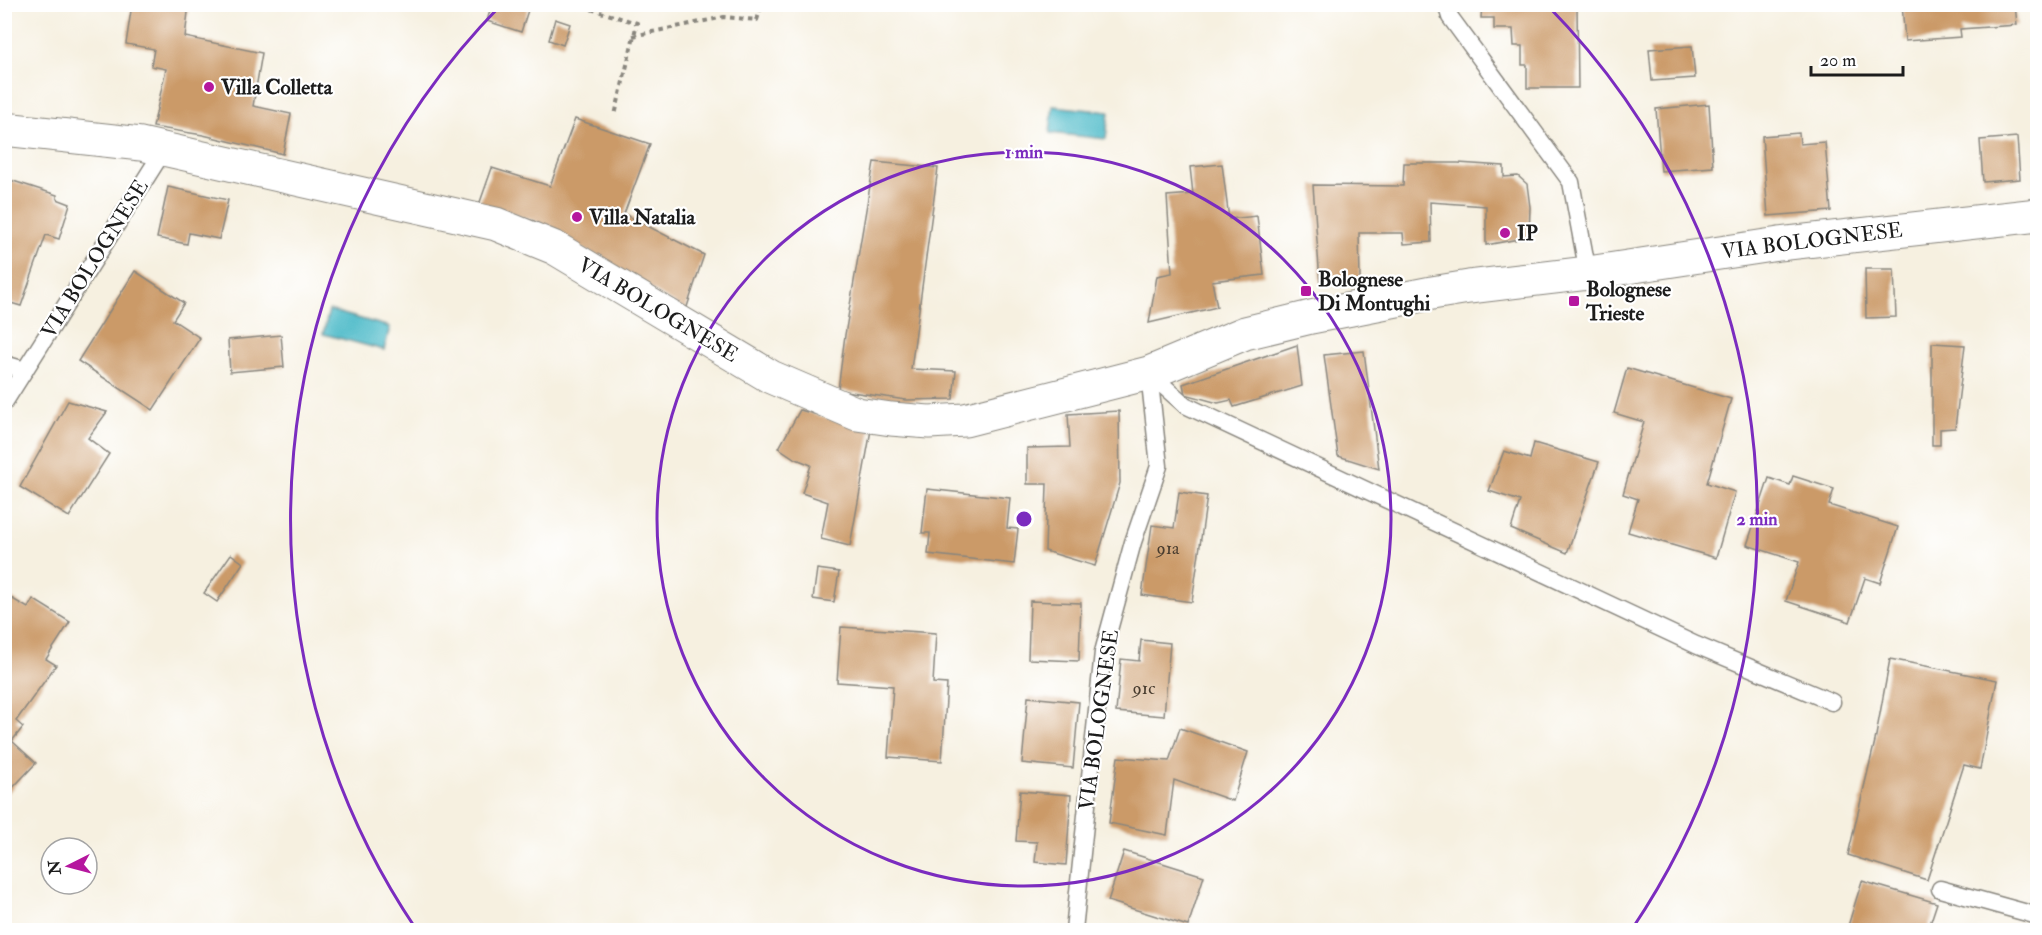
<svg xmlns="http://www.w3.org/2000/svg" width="2042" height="935" font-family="'IM FELL Double Pica',serif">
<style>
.water{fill:#4fbbc9;stroke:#366c72;stroke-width:1.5}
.building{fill:#cb9a67}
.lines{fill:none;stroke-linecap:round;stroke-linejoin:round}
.service-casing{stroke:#89867e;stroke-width:19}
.primary-casing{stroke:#89867e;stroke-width:35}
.path{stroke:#89867e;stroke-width:4;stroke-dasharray:4.5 4.5;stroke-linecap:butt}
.service{stroke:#fff;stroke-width:16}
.primary{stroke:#fff;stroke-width:33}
.ring{fill:none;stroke:#7b2cbf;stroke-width:3}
.poi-dot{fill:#b5179e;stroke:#fff;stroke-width:2}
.labels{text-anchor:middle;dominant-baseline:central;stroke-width:4.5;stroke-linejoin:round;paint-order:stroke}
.number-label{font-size:18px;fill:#483c2f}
.poi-label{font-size:21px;font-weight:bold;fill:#1c1c1c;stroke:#fff;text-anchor:start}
.street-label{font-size:21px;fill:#1c1c1c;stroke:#fff}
.centre{fill:#7b2cbf;stroke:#fff;stroke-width:3}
.ring-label{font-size:18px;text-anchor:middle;font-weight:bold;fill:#7b2cbf;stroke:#fff;stroke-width:4.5;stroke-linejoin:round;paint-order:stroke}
</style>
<rect width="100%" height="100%" fill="#fff"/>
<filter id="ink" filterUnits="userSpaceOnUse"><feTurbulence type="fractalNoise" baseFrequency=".0167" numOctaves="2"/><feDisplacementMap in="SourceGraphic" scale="12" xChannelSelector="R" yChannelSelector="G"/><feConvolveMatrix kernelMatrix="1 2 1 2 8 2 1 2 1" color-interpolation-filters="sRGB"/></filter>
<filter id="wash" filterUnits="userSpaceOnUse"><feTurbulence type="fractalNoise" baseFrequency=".008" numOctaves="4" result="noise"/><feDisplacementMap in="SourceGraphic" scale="24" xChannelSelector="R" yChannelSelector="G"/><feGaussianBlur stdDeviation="1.35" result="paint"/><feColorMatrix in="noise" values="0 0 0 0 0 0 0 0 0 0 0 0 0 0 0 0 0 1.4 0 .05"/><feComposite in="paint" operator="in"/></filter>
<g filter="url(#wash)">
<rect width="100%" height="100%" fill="#f6f0e0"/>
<g class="water">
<polygon points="1053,106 1109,112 1106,139 1050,133"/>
<polygon points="329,310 390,327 384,350 323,334"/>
</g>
<g id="blocks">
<g class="building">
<polygon points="4,4 11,4 6,52 4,52"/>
<polygon points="132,4 189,4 185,37 262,53 253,106 291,114 283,154 203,135 153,127 166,69 151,66 154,49 126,44"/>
<polygon points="492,4 530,4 521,32 487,21"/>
<polygon points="1482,4 1577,6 1578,88 1527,88 1527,65 1522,65 1522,46 1514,46 1513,29 1494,29 1494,18 1481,18"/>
<polygon points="1902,4 2015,4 2017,25 1960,29 1961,37 1905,41"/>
<polygon points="555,19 570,24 563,45 549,40"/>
<polygon points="1692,46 1695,78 1652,81 1649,49"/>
<polygon points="1709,104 1713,167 1661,171 1656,109"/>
<polygon points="575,119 650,144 624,214 704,255 686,310 534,221 479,205 492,168 550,186"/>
<polygon points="1799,133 1800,144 1825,142 1831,211 1768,216 1762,136"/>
<polygon points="2017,137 2020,179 1983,182 1980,140"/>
<polygon points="874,162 938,168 911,369 956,371 953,399 906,400 838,390 845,335"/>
<polygon points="1404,163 1458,163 1504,166 1504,177 1518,176 1527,184 1530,207 1529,237 1486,245 1486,206 1430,202 1431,242 1404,244 1403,233 1359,233 1360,280 1320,282 1313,185 1403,186"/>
<polygon points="1222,164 1229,219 1257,216 1264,275 1212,281 1217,307 1149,323 1157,276 1172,273 1167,196 1193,194 1190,167"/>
<polygon points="4,178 57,195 57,199 70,204 59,239 46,235 21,306 4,301"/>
<polygon points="168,187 228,200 219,239 189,233 187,244 157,238"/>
<polygon points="1865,269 1894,269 1896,317 1866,318"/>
<polygon points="135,271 184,303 173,320 200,338 153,410 78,361"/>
<polygon points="281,335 284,367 230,372 228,340"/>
<polygon points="1932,343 1965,345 1955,428 1940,429 1940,445 1932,445"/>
<polygon points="1297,345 1302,386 1234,407 1231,400 1218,403 1185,394 1183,384"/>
<polygon points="1364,351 1379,469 1338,456 1324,355"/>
<polygon points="1627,368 1731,399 1707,483 1735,492 1716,558 1628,532 1638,499 1623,494 1644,422 1614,413"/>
<polygon points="68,401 107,412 88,438 109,454 69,517 20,487"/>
<polygon points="800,410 871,430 850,546 821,539 828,502 802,493 811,465 794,458 779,448"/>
<polygon points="1119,411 1120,483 1095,566 1045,551 1047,484 1027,484 1027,448 1070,447 1068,414"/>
<polygon points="1534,443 1599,462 1567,553 1511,529 1520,501 1489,491 1504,451 1530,459"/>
<polygon points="1793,476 1834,489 1829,505 1898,527 1880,583 1865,578 1850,622 1786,601 1799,562 1747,545 1769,478 1790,485"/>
<polygon points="927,489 1010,498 1007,528 1018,529 1014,564 928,554 930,533 922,533"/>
<polygon points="1179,492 1207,496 1192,602 1142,595 1152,525 1174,528"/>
<polygon points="231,554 243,563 217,602 204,593"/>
<polygon points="817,569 839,572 834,602 813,599"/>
<polygon points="4,594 28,608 33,599 70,622 46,659 56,665 16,721 23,727 12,741 36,763 4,797 4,746 8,742 4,739"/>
<polygon points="1030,601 1081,603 1079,661 1028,659"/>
<polygon points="841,627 936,633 933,683 947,684 942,761 888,757 893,686 837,682"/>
<polygon points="1141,640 1170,643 1164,716 1116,712 1121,659 1139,661"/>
<polygon points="1890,659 1997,680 1980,769 1964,765 1927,880 1848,855 1875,741"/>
<polygon points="1028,697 1079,702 1073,768 1022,763"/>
<polygon points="1180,728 1248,752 1233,801 1174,780 1167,835 1109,823 1118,757 1169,761"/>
<polygon points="1020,791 1071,795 1066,865 1035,862 1037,842 1016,841"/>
<polygon points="1124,851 1204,876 1188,926 1108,901"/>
<polygon points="1862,881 1937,903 1928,930 1863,930 1848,926"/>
</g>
</g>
</g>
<g filter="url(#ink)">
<use href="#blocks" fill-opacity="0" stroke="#89867e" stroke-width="1.5"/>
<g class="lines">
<defs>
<g id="service">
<polyline points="1446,4 1450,17 1571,182 1588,273"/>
<polyline points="4,364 25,370"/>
<polyline points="1149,373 1185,405 1696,645 1832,702"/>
<polyline points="4,403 165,148"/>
<polyline points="1940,889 2038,916"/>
<polyline points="1074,930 1103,652 1133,542 1159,466 1149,373"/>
</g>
<polyline id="primary" points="4,129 141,144 496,224 555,248 771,377 857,414 891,419 929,422 965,420 1149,373 1245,333 1311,317 1432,293 1469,287 1588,273 1779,244 2038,215"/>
</defs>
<use href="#service" class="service-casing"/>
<use href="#primary" class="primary-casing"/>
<g class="path">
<polyline points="574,4 637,23 615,115"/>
<polyline points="633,36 724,17 757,20 762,4"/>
</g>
<use href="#service" class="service"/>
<use href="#primary" class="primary"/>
</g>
</g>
<g class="ring">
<circle cx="1024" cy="519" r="367"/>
<path d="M416 929A733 733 0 0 1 501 5M1547 5A733 733 0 0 1 1632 929"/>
</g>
<g class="poi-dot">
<circle cx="209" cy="87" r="6"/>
<circle cx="577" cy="217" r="6"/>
<circle cx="1505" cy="233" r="6"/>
<rect x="1300" y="285" width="12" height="12" rx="3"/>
<rect x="1568" y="295" width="12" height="12" rx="3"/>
</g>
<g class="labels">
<g class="number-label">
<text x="1168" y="548">91a</text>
<text x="1144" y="688">91c</text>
</g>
<g class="poi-label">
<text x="221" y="87">Villa Colletta</text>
<text x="589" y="217">Villa Natalia</text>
<text x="1517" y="233">IP</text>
<text x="1318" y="279">Bolognese<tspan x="1318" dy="24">Di Montughi</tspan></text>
<text x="1586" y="289">Bolognese<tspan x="1586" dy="24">Trieste</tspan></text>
</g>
<g class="street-label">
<text transform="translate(1812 241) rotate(-7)">VIA BOLOGNESE</text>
<text transform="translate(95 259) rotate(-58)">VIA BOLOGNESE</text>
<text transform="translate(658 310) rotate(31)">VIA BOLOGNESE</text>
<text transform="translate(1099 720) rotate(-82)">VIA BOLOGNESE</text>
</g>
</g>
<circle cx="1024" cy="519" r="9" class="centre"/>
<g class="ring-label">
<text x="1024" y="158">1 min</text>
<text x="1757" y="525">2 min</text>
</g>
<rect width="2042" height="935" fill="none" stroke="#fff" stroke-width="24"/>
<g transform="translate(69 866) rotate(264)"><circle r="28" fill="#ffffff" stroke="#a4a4a4" stroke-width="1.5"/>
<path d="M0-4.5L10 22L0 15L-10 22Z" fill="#b5179e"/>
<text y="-9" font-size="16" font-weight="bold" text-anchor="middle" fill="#1c1c1c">N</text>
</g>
<path d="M1811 66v9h92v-9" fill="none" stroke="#1c1c1c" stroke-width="3"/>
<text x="1820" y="66" font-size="18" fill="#1c1c1c" stroke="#ffffff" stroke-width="4.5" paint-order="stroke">20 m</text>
</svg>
